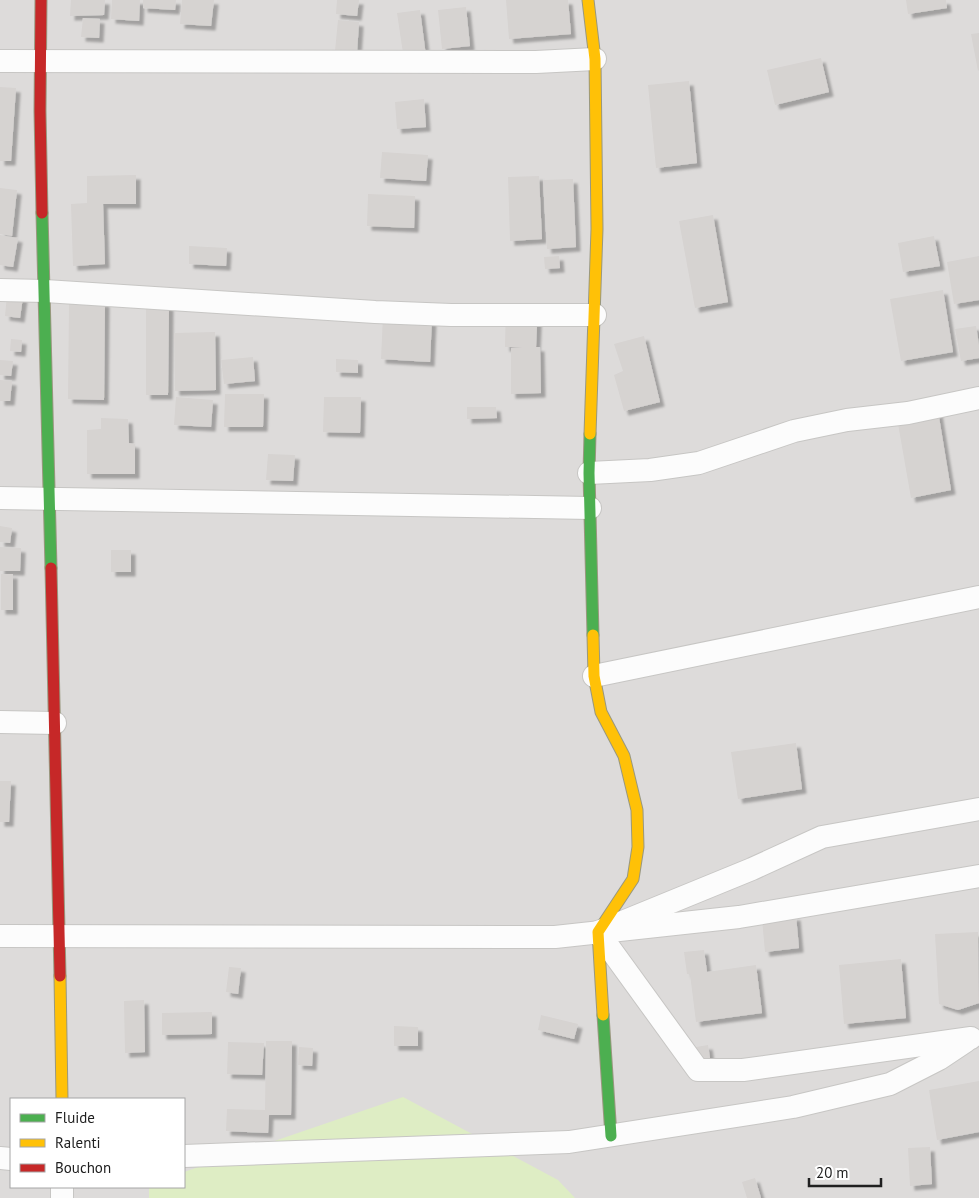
<svg xmlns="http://www.w3.org/2000/svg" width="979" height="1198" font-family="'PT Sans',sans-serif">
<style>
.residential{fill:#dddbda;fill-rule:evenodd}
.grass{fill:#deedc4}
.building{fill:#d6d3d1;filter:url(#shadow)}
.lines{fill:none;stroke-linecap:round;stroke-linejoin:round}
.street-casing{stroke:#c7c6c4;stroke-width:24}
.fast-casing{stroke:#99987f;stroke-width:13}
.slow-casing{stroke:#99987f;stroke-width:13}
.jam-casing{stroke:#99987f;stroke-width:13}
.street{stroke:#fcfcfc;stroke-width:22}
.fast{stroke:#4caf50;stroke-width:11}
.slow{stroke:#ffc107;stroke-width:11}
.jam{stroke:#c62828;stroke-width:11}
</style>
<defs>
<filter id="shadow"><feDropShadow dx="4.5" dy="4.5" stdDeviation="1" flood-color="#0004"/></filter>
</defs>
<rect width="100%" height="100%" fill="#eeebe8"/>
<path class="residential" d="M0,0h979v1198h-979zM11,1099h173v88h-173z"/>
<polygon class="grass" points="403,1097 558,1180 575,1198 149,1198 149,1187 184,1187 184,1172"/>
<g class="building">
<polygon points="71,0 105,0 104,15 70,16"/>
<polygon points="112,0 140,0 139,21 111,19"/>
<polygon points="143,0 176,0 175,10 143,8"/>
<polygon points="182,0 214,0 211,26 180,24"/>
<polygon points="337,0 359,0 357,16 336,14"/>
<polygon points="506,0 568,0 571,34 509,39"/>
<polygon points="906,0 946,0 947,8 908,14"/>
<polygon points="466,7 470,46 442,49 438,10"/>
<polygon points="420,10 426,56 404,60 397,13"/>
<polygon points="83,18 100,19 99,38 81,37"/>
<polygon points="338,20 359,22 357,53 335,51"/>
<polygon points="979,33 979,70 978,71 971,34"/>
<polygon points="821,58 829,92 775,105 767,70"/>
<polygon points="689,81 697,163 656,168 648,85"/>
<polygon points="0,87 16,88 11,161 0,161"/>
<polygon points="424,99 426,127 397,129 395,102"/>
<polygon points="382,152 428,155 426,181 380,178"/>
<polygon points="136,175 136,204 103,204 105,264 73,266 71,204 87,203 87,176"/>
<polygon points="539,176 542,239 510,241 508,177"/>
<polygon points="573,179 576,247 547,249 543,180"/>
<polygon points="0,188 17,190 12,236 0,234"/>
<polygon points="368,194 415,196 414,228 367,226"/>
<polygon points="713,215 728,302 695,308 679,221"/>
<polygon points="0,235 18,238 13,267 0,265"/>
<polygon points="934,236 940,266 903,272 898,243"/>
<polygon points="189,246 227,248 226,266 189,264"/>
<polygon points="559,256 560,268 545,269 544,257"/>
<polygon points="979,256 979,300 954,304 947,262"/>
<polygon points="943,290 953,352 901,361 890,299"/>
<polygon points="7,295 23,297 20,318 5,316"/>
<polygon points="69,302 105,302 104,400 68,399"/>
<polygon points="506,303 538,304 536,347 540,347 541,393 511,394 511,348 522,347 505,347"/>
<polygon points="169,305 168,395 146,395 146,306"/>
<polygon points="383,316 432,318 430,362 381,359"/>
<polygon points="976,326 979,345 979,358 961,361 955,329"/>
<polygon points="215,332 216,390 175,391 174,333"/>
<polygon points="644,336 660,402 624,411 614,375 623,371 614,344"/>
<polygon points="11,339 22,340 21,352 10,351"/>
<polygon points="253,357 255,381 224,384 221,360"/>
<polygon points="336,359 358,360 358,373 336,372"/>
<polygon points="0,360 13,361 11,376 0,375"/>
<polygon points="0,380 12,381 10,401 0,401"/>
<polygon points="225,394 264,394 263,427 224,427"/>
<polygon points="176,397 213,400 211,427 174,425"/>
<polygon points="324,397 361,397 360,433 323,432"/>
<polygon points="467,407 496,407 497,418 467,419"/>
<polygon points="938,411 951,490 911,498 897,418"/>
<polygon points="101,418 128,419 129,443 135,444 135,474 87,474 87,430 101,429"/>
<polygon points="268,454 295,455 293,481 266,480"/>
<polygon points="0,526 12,528 10,543 0,542"/>
<polygon points="0,547 21,548 20,571 0,571"/>
<rect x="111" y="550" width="20" height="22"/>
<rect x="1" y="574" width="12" height="36"/>
<polygon points="796,743 802,789 738,799 731,752"/>
<polygon points="0,781 11,781 9,822 0,822"/>
<polygon points="796,916 799,948 765,952 762,919"/>
<polygon points="978,932 979,1003 958,1010 939,1004 935,934"/>
<polygon points="704,950 707,972 756,965 762,1013 696,1022 690,974 687,974 684,952"/>
<polygon points="901,959 906,1018 844,1024 839,965"/>
<polygon points="229,967 241,968 238,994 226,992"/>
<polygon points="144,1000 145,1052 125,1053 124,1001"/>
<polygon points="212,1012 212,1034 162,1035 162,1013"/>
<polygon points="541,1015 578,1024 574,1039 538,1030"/>
<polygon points="394,1026 418,1027 418,1046 394,1046"/>
<polygon points="266,1041 292,1041 291,1115 269,1115 268,1133 226,1131 227,1109 265,1110"/>
<polygon points="228,1042 264,1043 262,1075 227,1074"/>
<polygon points="708,1045 710,1058 698,1060 696,1047"/>
<polygon points="299,1047 313,1048 312,1066 298,1065"/>
<polygon points="979,1081 979,1132 937,1140 929,1090"/>
<polygon points="930,1147 932,1184 910,1186 908,1148"/>
<polygon points="755,1178 761,1198 747,1198 742,1182"/>
</g>
<g class="lines">
<defs>
<g id="street">
<polyline points="0,61 536,62 595,59"/>
<polyline points="0,290 45,291 375,312 451,315 595,315"/>
<polyline points="589,473 650,470 699,463 794,431 847,420 908,413 979,398"/>
<polyline points="0,498 590,508"/>
<polyline points="594,676 979,597"/>
<polyline points="0,722 55,723"/>
<polyline points="0,936 555,937 739,917 979,876"/>
<polyline points="971,1038 743,1070 698,1070 598,932 752,869 822,837 979,809"/>
<polyline points="184,1156 569,1142 793,1107 890,1084 939,1059 966,1041"/>
<polyline points="0,1158 11,1159"/>
<polyline points="62,1187 62,1198"/>
</g>
<g id="fast">
<polyline points="42,213 51,568"/>
<polyline points="590,434 589,473 593,635"/>
<polyline points="603,1015 611,1136"/>
</g>
<g id="slow">
<polyline points="588,0 595,59 597,229 590,434"/>
<polyline points="593,635 594,676 601,712 624,756 637,810 638,847 633,879 598,932 603,1015"/>
<polyline points="60,976 62,1099"/>
</g>
<g id="jam">
<polyline points="41,0 40,111 42,213"/>
<polyline points="51,568 60,976"/>
</g>
</defs>
<use href="#street" class="street-casing"/>
<use href="#fast" class="fast-casing"/>
<use href="#slow" class="slow-casing"/>
<use href="#jam" class="jam-casing"/>
<use href="#street" class="street"/>
<use href="#fast" class="fast"/>
<use href="#slow" class="slow"/>
<use href="#jam" class="jam"/>
</g>
<rect x="10" y="1098" width="175" height="90" fill="#ffffff" stroke="#a6a6a6"/>
<rect x="20" y="1114" width="25" height="8" fill="#4caf50" stroke="#a6a6a6"/>
<text x="55" y="1123" font-size="15" fill="#202020">Fluide</text>
<rect x="20" y="1139" width="25" height="8" fill="#ffc107" stroke="#a6a6a6"/>
<text x="55" y="1148" font-size="15" fill="#202020">Ralenti</text>
<rect x="20" y="1164" width="25" height="8" fill="#c62828" stroke="#a6a6a6"/>
<text x="55" y="1173" font-size="15" fill="#202020">Bouchon</text>
<path d="M809 1178v8h72v-8" fill="none" stroke="#202020" stroke-width="2.5"/>
<text x="816" y="1178" font-size="15" fill="#202020" stroke="#ffffff" stroke-width="4" paint-order="stroke">20 m</text>
</svg>
